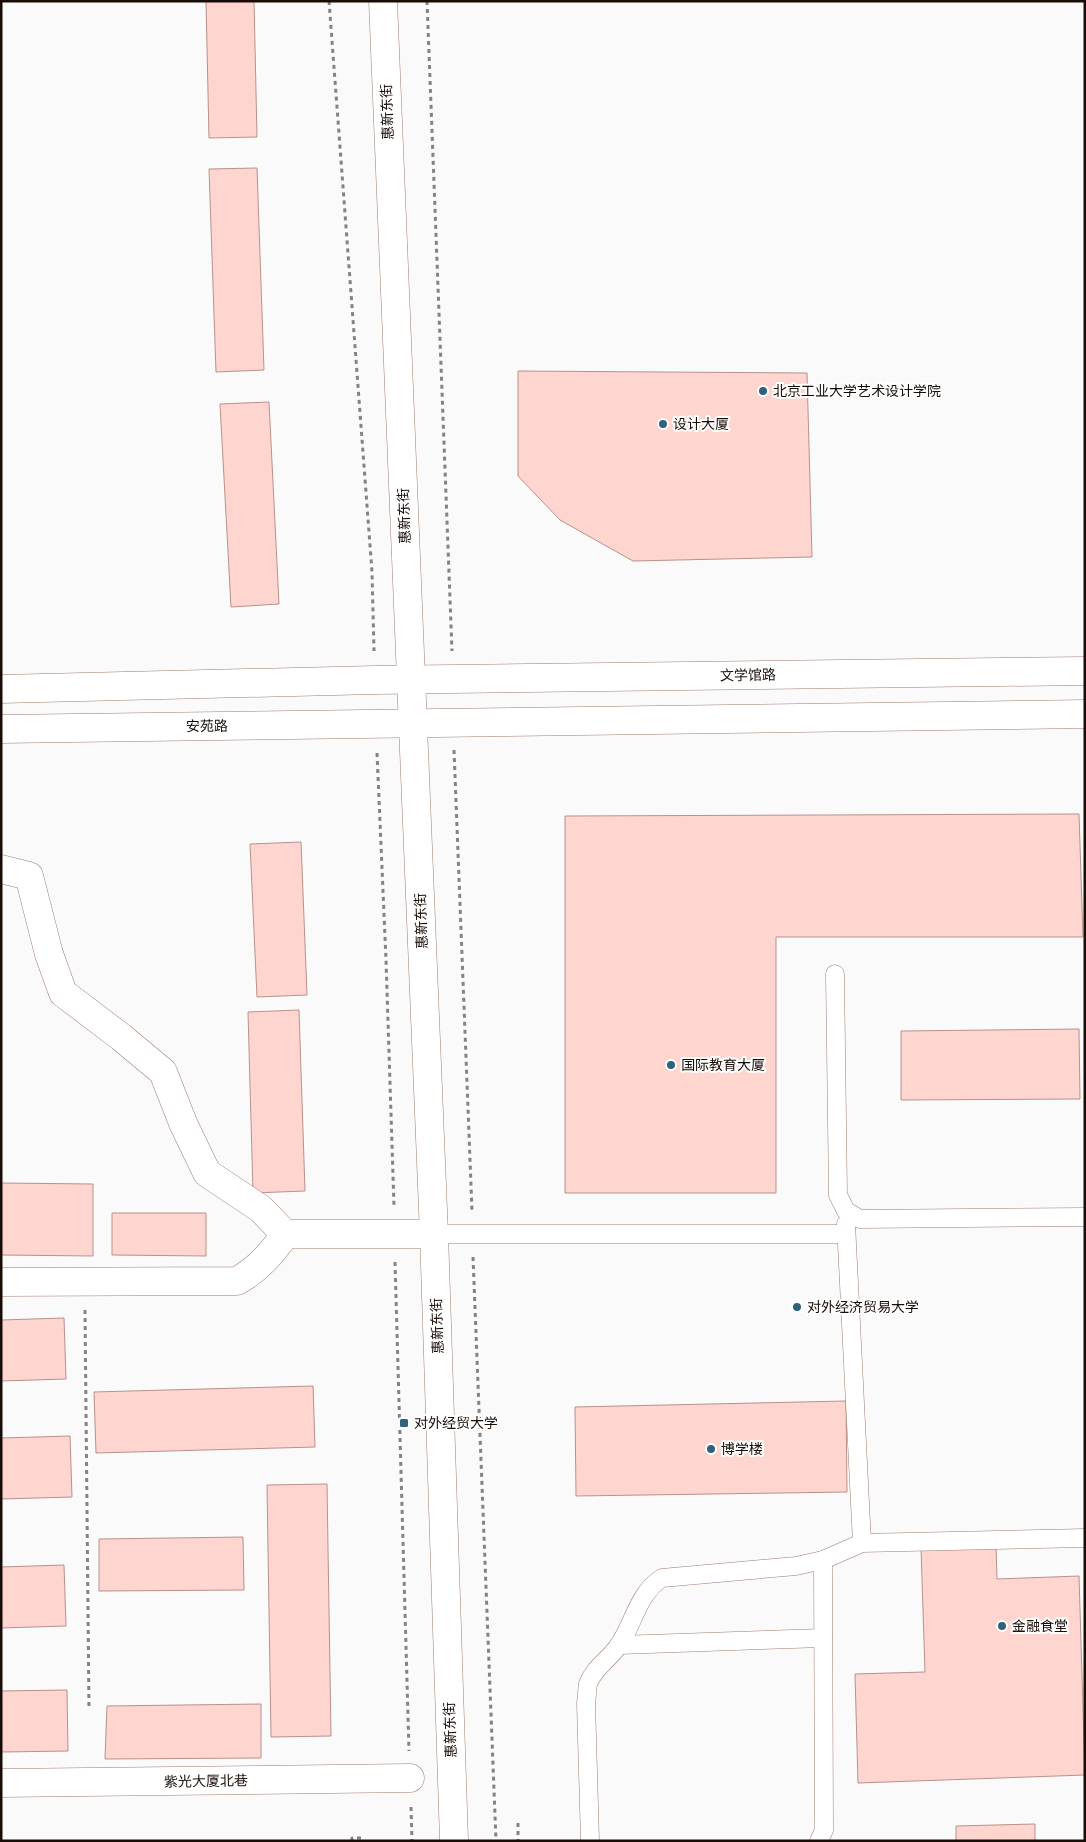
<svg xmlns="http://www.w3.org/2000/svg" width="1086" height="1842" font-family="'DM Sans','Noto Sans SC',sans-serif">
<style>
.building{fill:#fed5cf;stroke:#b8918c}
.lines{fill:none;stroke-linecap:round;stroke-linejoin:round}
.lane-casing{stroke:#9e7b6e;stroke-width:19}
.street-casing{stroke:#9e7b6e;stroke-width:29}
.secondary-casing{stroke:#9e7b6e;stroke-width:29}
.path{stroke:#87817f;stroke-width:3;stroke-dasharray:4 4;stroke-linecap:butt}
.lane{stroke:#fff;stroke-width:18}
.street{stroke:#fff;stroke-width:28}
.secondary{stroke:#fff;stroke-width:28}
.poi-dot{fill:#2f627f;stroke:#fff;stroke-width:2}
.labels{text-anchor:middle;dominant-baseline:central;stroke-width:4;stroke-linejoin:round;paint-order:stroke}
.street-label{font-size:14px;fill:#180c07;stroke:#fff}
.poi-label{font-size:14px;fill:#180c07;stroke:#fff;text-anchor:start}
</style>
<rect width="100%" height="100%" fill="#fafafa"/>
<g class="building">
<polygon points="206,1 254,1 257,137 209,138"/>
<polygon points="257,168 264,370 216,372 209,169"/>
<polygon points="518,371 807,373 812,557 633,561 560,520 518,476"/>
<polygon points="269,402 279,604 231,607 220,404"/>
<polygon points="1079,814 1083,937 776,937 776,1193 565,1193 565,816"/>
<polygon points="301,842 307,995 257,997 250,844"/>
<polygon points="299,1010 305,1191 253,1193 248,1012"/>
<polygon points="1079,1029 1080,1099 901,1100 901,1031"/>
<polygon points="1,1183 93,1184 93,1256 1,1255"/>
<polygon points="112,1213 206,1213 206,1256 112,1255"/>
<polygon points="64,1318 66,1379 1,1381 1,1320"/>
<polygon points="313,1386 315,1447 96,1453 94,1392"/>
<polygon points="846,1401 847,1492 576,1496 575,1407"/>
<polygon points="70,1436 72,1497 1,1499 1,1438"/>
<polygon points="327,1484 331,1736 271,1737 267,1485"/>
<polygon points="243,1537 244,1590 99,1591 99,1539"/>
<polygon points="996,1546 997,1579 1079,1576 1085,1775 858,1783 855,1674 925,1672 921,1548"/>
<polygon points="64,1565 66,1626 1,1628 1,1567"/>
<polygon points="67,1690 68,1751 1,1752 1,1691"/>
<polygon points="261,1704 261,1758 105,1759 107,1706"/>
<polygon points="1035,1824 1035,1841 956,1841 956,1826"/>
</g>
<g class="lines">
<defs>
<g id="lane">
<polyline points="835,974 838,1195 846,1211 860,1219 1085,1217"/>
<polyline points="846,1224 862,1543"/>
<polyline points="434,1234 846,1234"/>
<polyline points="619,1645 823,1638"/>
<path d="M590,1841l-4,-138c1,-6 1,-13 2,-19 6,-17 22,-25 31,-39 15,-22 19,-52 43,-67l134,-12 27,-6 39,-17 223,-5"/>
<polyline points="819,1841 824,1830 823,1560"/>
</g>
<g id="street">
<polyline points="1,869 29,876 49,954 63,993 121,1037 163,1072 183,1123 207,1173 261,1209 285,1234"/>
<path d="M1,1282l236,-1c20,-11 35,-27 48,-47h149"/>
<polyline points="1,1783 410,1778"/>
</g>
<g id="secondary">
<polyline points="383,1 434,1234 454,1841"/>
<polyline points="1,689 375,680 1085,671"/>
<polyline points="1,729 1085,714"/>
</g>
</defs>
<use href="#lane" class="lane-casing"/>
<use href="#street" class="street-casing"/>
<use href="#secondary" class="secondary-casing"/>
<g class="path">
<polyline points="329,1 372,572 374,651"/>
<polyline points="427,1 452,651"/>
<polyline points="454,750 472,1211"/>
<polyline points="377,753 386,960 394,1206"/>
<polyline points="473,1257 496,1841"/>
<polyline points="395,1262 409,1751"/>
<polyline points="85,1310 89,1709"/>
<polyline points="411,1807 412,1841"/>
<polyline points="518,1823 518,1841"/>
<polyline points="352,1841 352,1838 362,1838 362,1841"/>
</g>
<use href="#lane" class="lane"/>
<use href="#street" class="street"/>
<use href="#secondary" class="secondary"/>
</g>
<g class="poi-dot">
<circle cx="763" cy="391" r="5"/>
<circle cx="663" cy="424" r="5"/>
<circle cx="671" cy="1065" r="5"/>
<circle cx="797" cy="1307" r="5"/>
<rect x="399" y="1418" width="10" height="10" rx="2.5"/>
<circle cx="711" cy="1449" r="5"/>
<circle cx="1002" cy="1626" r="5"/>
</g>
<g class="labels">
<g class="street-label">
<text transform="translate(387 112) rotate(-92)">惠新东街</text>
<text transform="translate(404 516) rotate(-92)">惠新东街</text>
<text transform="translate(748 675) rotate(-1)">文学馆路</text>
<text transform="translate(207 726) rotate(-1)">安苑路</text>
<text transform="translate(421 921) rotate(-92)">惠新东街</text>
<text transform="translate(437 1326) rotate(-92)">惠新东街</text>
<text transform="translate(450 1730) rotate(-92)">惠新东街</text>
<text transform="translate(206 1781) rotate(-1)">紫光大厦北巷</text>
</g>
<g class="poi-label">
<text x="773" y="391">北京工业大学艺术设计学院</text>
<text x="673" y="424">设计大厦</text>
<text x="681" y="1065">国际教育大厦</text>
<text x="807" y="1307">对外经济贸易大学</text>
<text x="414" y="1423">对外经贸大学</text>
<text x="721" y="1449">博学楼</text>
<text x="1012" y="1626">金融食堂</text>
</g>
</g>
<rect width="1086" height="1842" fill="none" stroke="#180c07" stroke-width="5"/>
</svg>
